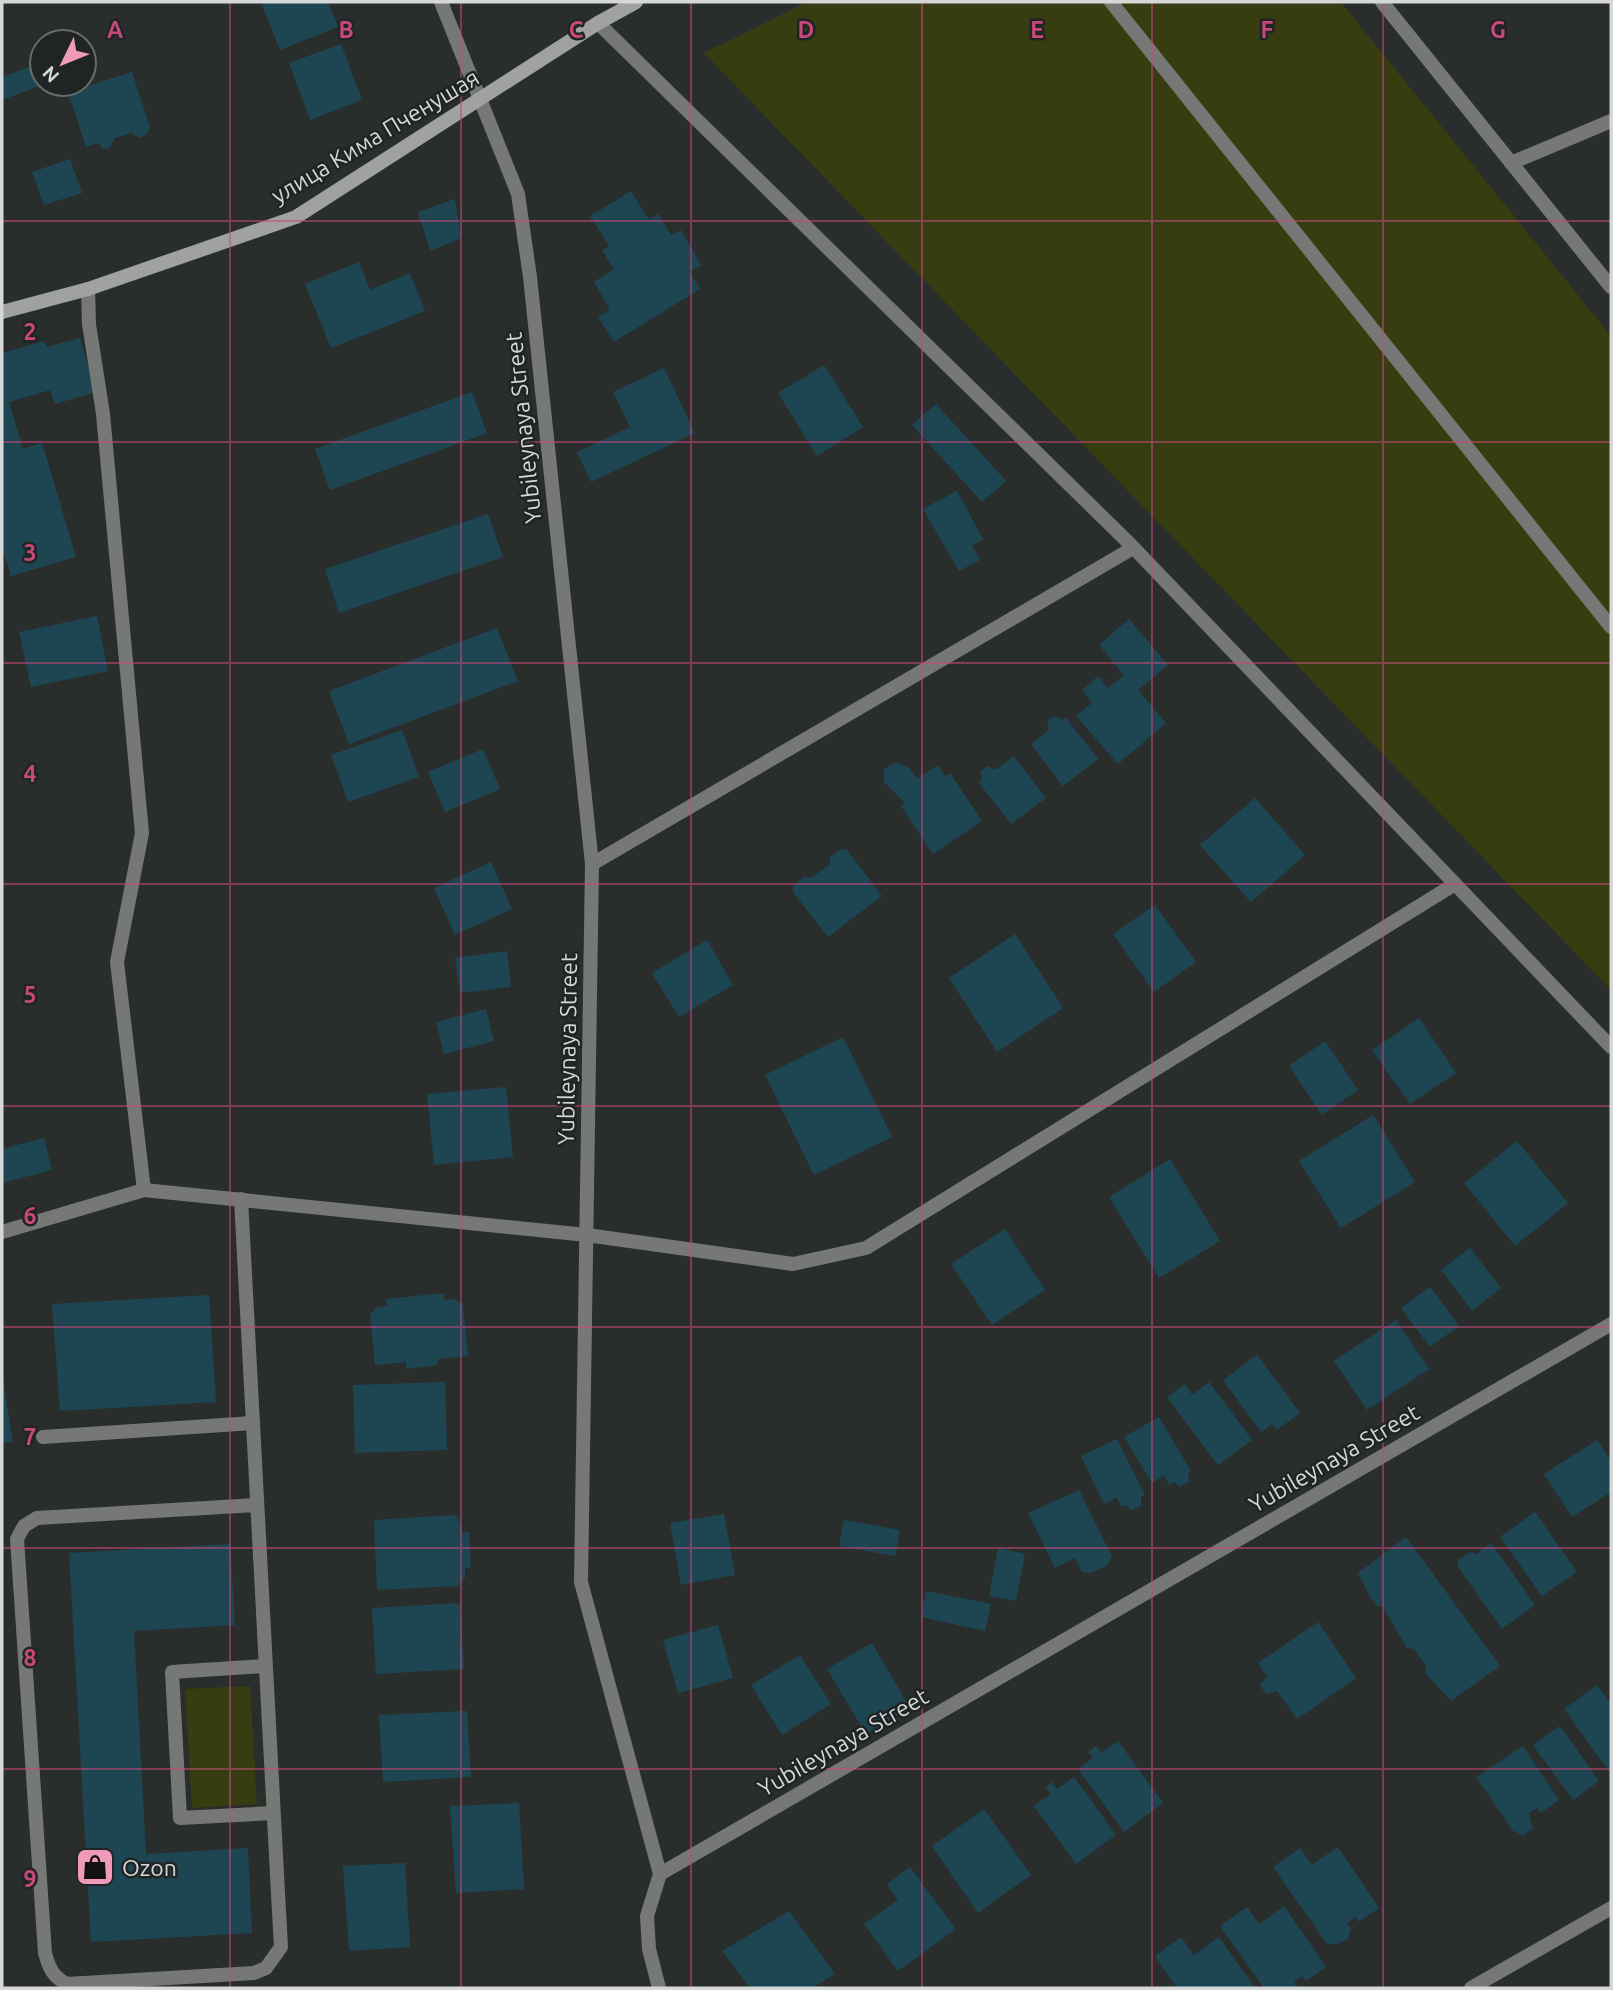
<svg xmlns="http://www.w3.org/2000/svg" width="1613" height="1990" font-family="Ubuntu,sans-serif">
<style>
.green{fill:#373c11}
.building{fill:#1e4652}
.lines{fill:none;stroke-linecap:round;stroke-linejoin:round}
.lane{stroke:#767876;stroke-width:14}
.street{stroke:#767876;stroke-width:14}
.secondary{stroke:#9fa29f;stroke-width:14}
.grid{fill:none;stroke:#c7487a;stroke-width:2;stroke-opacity:0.55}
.labels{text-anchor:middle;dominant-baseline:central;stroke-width:5;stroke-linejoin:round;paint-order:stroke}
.street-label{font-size:23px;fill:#d5d8d7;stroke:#202424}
.poi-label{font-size:23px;fill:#d5d8d7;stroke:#202424;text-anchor:start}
.grid-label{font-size:23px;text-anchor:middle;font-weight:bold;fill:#c7487a;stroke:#202424;stroke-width:5;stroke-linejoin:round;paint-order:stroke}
</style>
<rect width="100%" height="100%" fill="#292e2d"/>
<g class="green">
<polygon points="807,2 1341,2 1611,336 1611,990 704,53"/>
<polygon points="250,1686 257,1804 192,1808 185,1689"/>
</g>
<g class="building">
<polygon points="261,2 328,2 338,27 280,50"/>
<polygon points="341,44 362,100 310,120 289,63"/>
<polygon points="35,65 42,85 2,100 2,77"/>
<polygon points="132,72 150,127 147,134 139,138 132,133 115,138 109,149 102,148 99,143 86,147 68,92"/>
<polygon points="70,159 82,193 44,205 32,172"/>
<polygon points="631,191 649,220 658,214 671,235 681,230 701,265 690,272 700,289 614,342 598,317 610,310 594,282 614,269 602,250 609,246 590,216"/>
<polygon points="455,199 461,238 430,251 418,212"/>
<polygon points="359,262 370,290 410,273 425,311 331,348 305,284"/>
<polygon points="80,338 96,392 55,404 50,390 9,402 23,449 42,443 76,557 11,576 2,546 2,353 44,341 46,347"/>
<polygon points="824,365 863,427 817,456 778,393"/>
<polygon points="664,368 695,433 591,482 577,452 630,427 613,392"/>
<polygon points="472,392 487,433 330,490 315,449"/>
<polygon points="936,404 1006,481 982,502 912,425"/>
<polygon points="957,491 983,539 972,546 980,560 959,571 923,509"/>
<polygon points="488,514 503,557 339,613 325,569"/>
<polygon points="97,616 108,671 31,687 19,632"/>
<polygon points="1129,619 1168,665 1138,690 1166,723 1118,764 1076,716 1092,703 1082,690 1098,676 1108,688 1124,675 1099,645"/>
<polygon points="497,628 518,681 349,744 329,691"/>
<polygon points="1054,716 1062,720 1066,718 1098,759 1063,786 1031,744 1049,730 1047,721"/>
<polygon points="402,730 419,777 348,802 331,755"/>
<polygon points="483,749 500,789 445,812 428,772"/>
<polygon points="1014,756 1046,798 1011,824 979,783 982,780 980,771 988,766 995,770"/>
<polygon points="896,762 909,768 917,779 938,765 945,776 950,773 982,821 933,854 901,806 905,803 884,782 884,769"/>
<polygon points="1255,798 1305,855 1251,902 1200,845"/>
<polygon points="841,849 847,850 882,896 828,937 793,892 794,885 804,877 811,878 830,864 830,857"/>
<polygon points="491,862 512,909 455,935 434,888"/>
<polygon points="1155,905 1196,962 1154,992 1113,934"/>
<polygon points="1015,934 1063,1008 997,1052 949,978"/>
<polygon points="707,940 733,985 679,1017 652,973"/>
<polygon points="507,951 511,987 460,993 455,958"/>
<polygon points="486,1009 494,1041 444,1054 436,1022"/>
<polygon points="1419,1018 1456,1073 1410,1104 1372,1050"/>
<polygon points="843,1037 892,1137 814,1175 765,1075"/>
<polygon points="1325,1041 1358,1090 1322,1115 1289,1066"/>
<polygon points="506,1087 513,1157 434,1165 427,1094"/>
<polygon points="1373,1115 1415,1182 1341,1228 1299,1161"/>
<polygon points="44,1138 52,1170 2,1183 2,1149"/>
<polygon points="1517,1141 1568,1203 1515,1246 1464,1183"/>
<polygon points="1170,1159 1220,1241 1159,1278 1109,1197"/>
<polygon points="1005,1229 1045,1290 992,1325 951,1264"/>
<polygon points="1470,1248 1501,1288 1472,1311 1441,1270"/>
<polygon points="1430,1287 1459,1326 1430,1347 1401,1308"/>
<polygon points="444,1293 444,1300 455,1299 463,1305 468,1356 438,1359 438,1365 406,1369 406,1362 375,1365 370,1315 377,1307 387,1306 386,1299"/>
<polygon points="209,1295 216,1402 60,1411 52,1304"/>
<polygon points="1396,1320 1429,1369 1367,1410 1334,1361"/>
<polygon points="1257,1355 1300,1413 1277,1430 1272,1424 1261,1432 1223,1380"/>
<polygon points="2,1374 13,1442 2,1443"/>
<polygon points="445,1382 447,1450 355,1453 353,1385"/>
<polygon points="1209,1382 1252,1440 1218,1465 1167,1397 1185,1384 1192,1395"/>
<polygon points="1159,1417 1191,1471 1188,1473 1189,1481 1180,1487 1174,1482 1169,1485 1164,1475 1152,1483 1124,1437"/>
<polygon points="1117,1439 1145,1495 1141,1496 1141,1506 1132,1510 1126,1505 1121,1507 1117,1497 1104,1504 1081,1456"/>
<polygon points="1597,1440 1611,1461 1611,1492 1572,1517 1544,1474"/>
<polygon points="1079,1490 1112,1557 1107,1566 1091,1573 1082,1572 1075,1558 1055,1568 1028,1513"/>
<polygon points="1535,1512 1577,1572 1542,1596 1500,1537"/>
<polygon points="724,1514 735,1575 681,1585 670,1523"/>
<polygon points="454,1515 461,1523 462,1533 469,1532 471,1568 465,1568 465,1578 457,1586 377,1590 374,1520"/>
<polygon points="844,1520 900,1530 895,1556 839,1546"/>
<polygon points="1406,1537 1500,1666 1451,1701 1425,1673 1426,1666 1414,1649 1407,1648 1383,1607 1377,1606 1370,1597 1358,1573"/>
<polygon points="1491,1543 1535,1605 1502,1629 1458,1567 1458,1560 1470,1552 1477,1554"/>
<polygon points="230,1544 235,1625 134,1631 146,1854 248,1848 252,1933 91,1942 69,1553"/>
<polygon points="998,1548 1025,1554 1016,1601 989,1596"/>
<polygon points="926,1591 991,1604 985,1631 921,1617"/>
<polygon points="460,1603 464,1669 376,1674 372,1608"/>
<polygon points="1318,1622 1356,1678 1297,1719 1277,1691 1266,1694 1260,1685 1267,1677 1258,1663"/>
<polygon points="718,1625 733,1678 678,1693 663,1640"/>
<polygon points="872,1643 910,1708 866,1734 827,1669"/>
<polygon points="800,1655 831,1704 782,1735 751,1685"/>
<polygon points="1597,1685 1611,1704 1611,1770 1606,1767 1564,1709"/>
<polygon points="467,1711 471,1777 383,1782 379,1715"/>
<polygon points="1560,1726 1599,1781 1573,1800 1533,1745"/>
<polygon points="1118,1741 1163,1803 1124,1832 1078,1769 1093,1758 1088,1752 1096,1746 1101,1753"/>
<polygon points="1523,1746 1559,1800 1540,1813 1537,1808 1529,1813 1533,1829 1523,1835 1513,1831 1476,1777"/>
<polygon points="1074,1777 1116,1835 1076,1864 1034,1806 1051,1794 1045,1787 1052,1782 1057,1789"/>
<polygon points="519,1803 524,1889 456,1893 450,1806"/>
<polygon points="984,1809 1031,1875 978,1913 932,1846"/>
<polygon points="1338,1847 1379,1908 1359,1922 1356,1917 1347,1923 1351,1928 1348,1938 1338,1944 1327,1944 1273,1867 1300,1848 1312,1865"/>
<polygon points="405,1863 410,1947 349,1951 343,1866"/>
<polygon points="910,1867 956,1929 898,1971 864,1924 898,1900 887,1884"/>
<polygon points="1284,1906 1326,1967 1306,1981 1302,1976 1294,1981 1298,1988 1264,1988 1220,1926 1247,1907 1259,1924"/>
<polygon points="789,1911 835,1974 812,1988 750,1988 722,1951"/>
<polygon points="1181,1937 1194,1955 1219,1937 1255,1988 1177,1988 1155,1956"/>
</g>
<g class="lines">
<g class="lane">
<polyline points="1111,2 1611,627"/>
<polyline points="88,289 89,324 103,414 142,833 117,962 144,1190"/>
<path d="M241,1199c13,250 26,499 40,748l-15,21 -12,5 -187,11c-14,-7 -18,-16 -22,-31l-28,-414 7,-13 13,-8 220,-13"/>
<polyline points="43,1437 253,1423"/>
<polyline points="265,1666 172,1672 180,1818 273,1813"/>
</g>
<g class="street">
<polyline points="441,2 518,194 530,277 592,864 581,1582 660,1874"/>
<polyline points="1382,2 1611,287"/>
<polyline points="598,23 1131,545 1611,1047"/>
<polyline points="1511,163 1611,121"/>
<polyline points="592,864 1133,548"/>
<polyline points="2,1232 144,1190 587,1235 793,1264 866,1248 1455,884"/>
<polyline points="660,1874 1611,1324"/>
<polyline points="659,1988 649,1949 647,1916 660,1874"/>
<polyline points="1471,1988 1611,1908"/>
</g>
<polyline class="secondary" points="2,312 88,289 296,217 598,23 636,2"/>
</g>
<path class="grid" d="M230,2v1986M461,2v1986M691,2v1986M922,2v1986M1152,2v1986M1383,2v1986M2,221h1609M2,442h1609M2,663h1609M2,884h1609M2,1106h1609M2,1327h1609M2,1548h1609M2,1769h1609"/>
<defs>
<symbol id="shop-square" viewBox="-11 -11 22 22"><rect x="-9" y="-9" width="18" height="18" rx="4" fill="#ef9ab8" stroke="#202424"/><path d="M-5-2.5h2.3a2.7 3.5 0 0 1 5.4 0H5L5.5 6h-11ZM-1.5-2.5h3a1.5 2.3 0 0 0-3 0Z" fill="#111"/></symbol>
</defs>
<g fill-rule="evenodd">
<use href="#shop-square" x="73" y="1845" width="44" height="44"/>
</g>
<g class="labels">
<g class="street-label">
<text transform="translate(375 136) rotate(-31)">улица Кима Пченушая</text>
<text transform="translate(523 428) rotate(-96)">Yubileynaya Street</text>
<text transform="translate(567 1049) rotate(-89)">Yubileynaya Street</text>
<text transform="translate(1334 1458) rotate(-30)">Yubileynaya Street</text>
<text transform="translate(843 1742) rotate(-30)">Yubileynaya Street</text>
</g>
<g class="poi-label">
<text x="122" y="1867">Ozon</text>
</g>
</g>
<g class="grid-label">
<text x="115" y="38">A</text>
<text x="346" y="38">B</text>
<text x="576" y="38">C</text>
<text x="806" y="38">D</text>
<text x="1037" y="38">E</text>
<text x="1267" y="38">F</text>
<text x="1498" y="38">G</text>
<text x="30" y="340">2</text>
<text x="30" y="561">3</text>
<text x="30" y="782">4</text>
<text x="30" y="1003">5</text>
<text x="30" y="1224">6</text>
<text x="30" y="1445">7</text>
<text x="30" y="1666">8</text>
<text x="30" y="1887">9</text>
</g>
<rect width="1613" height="1990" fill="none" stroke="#d5d8d7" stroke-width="7"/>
<g transform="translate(63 63) rotate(227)"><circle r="33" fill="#202424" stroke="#686c6c" stroke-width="2"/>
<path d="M0-5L12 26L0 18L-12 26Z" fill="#ef9ab8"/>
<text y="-10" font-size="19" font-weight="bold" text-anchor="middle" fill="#d5d8d7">N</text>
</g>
</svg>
